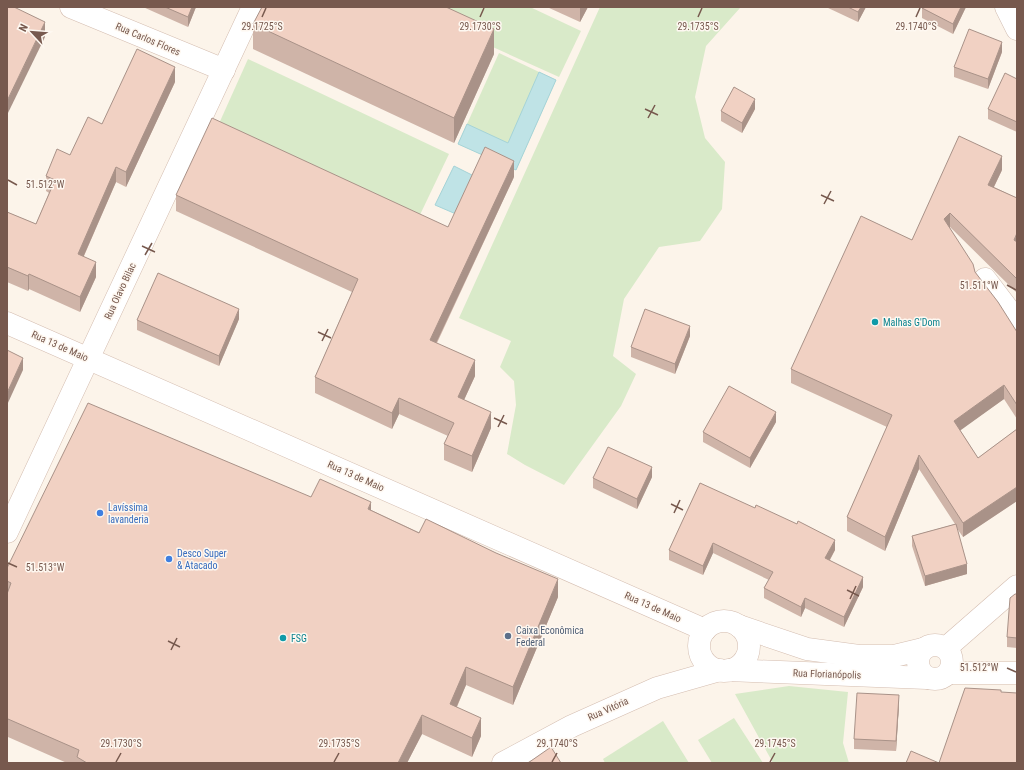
<svg xmlns="http://www.w3.org/2000/svg" width="1024" height="770" font-family="'Roboto Condensed',sans-serif">
<style>
.green{fill:#d9eac9}
.water{fill:#bfe3e6;stroke:#a5d3d7}
.lines{fill:none;stroke-linecap:round;stroke-linejoin:round}
.street-casing{stroke:#d1bdb2;stroke-width:23}
.secondary-casing{stroke:#d4bdb0;stroke-width:23}
.street{stroke:#fff;stroke-width:22}
.secondary{stroke:#fff;stroke-width:22}
.wall{fill:#cfb4a8}
.shaded-wall{fill:#a99288}
.building{fill:#f1d1c3;stroke:#a99288}
.ticks{fill:none;stroke:#77594e;stroke-width:1.5}
.culture-dot{fill:#0f9aa8;stroke:#fef8f1;stroke-width:1.5}
.shop-dot{fill:#3f7fe0;stroke:#fef8f1;stroke-width:1.5}
.service-dot{fill:#5c6f8a;stroke:#fef8f1;stroke-width:1.5}
.labels{text-anchor:middle;dominant-baseline:central;stroke-width:3;stroke-linejoin:round;paint-order:stroke}
.street-label{font-size:10px;fill:#77594e;stroke:#fef8f1}
.culture-label{font-size:10px;fill:#0d838f;stroke:#fef8f1;text-anchor:start}
.shop-label{font-size:10px;fill:#366cbe;stroke:#fef8f1;text-anchor:start}
.service-label{font-size:10px;fill:#4e5e75;stroke:#fef8f1;text-anchor:start}
.ticks-label{font-size:10px;text-anchor:middle;fill:#77594e;stroke:#fef8f1;stroke-width:3;stroke-linejoin:round;paint-order:stroke}
</style>
<rect width="100%" height="100%" fill="#fcf4ea"/>
<g class="green">
<polygon points="404,7 530,7 581,31 559,77"/>
<polygon points="600,7 740,8 706,46 695,97 705,138 725,162 722,209 700,241 659,247 624,299 613,356 636,374 621,406 564,485 525,465 507,454 516,405 514,381 500,367 511,341 459,318"/>
<polygon points="499,53 556,80 516,170 458,144"/>
<polygon points="248,59 449,154 418,219 217,128"/>
<polygon points="789,686 848,692 843,743 849,763 773,763 735,694"/>
<polygon points="734,718 763,763 712,763 698,740"/>
<polygon points="663,721 689,763 605,763 603,759"/>
</g>
<g class="water">
<polygon points="539,72 556,80 516,170 458,144 467,124 508,143"/>
<polygon points="454,166 474,176 456,214 435,205"/>
</g>
<g class="lines">
<defs>
<g id="street">
<polyline points="1006,7 1017,29"/>
<polyline points="985,279 1017,321"/>
</g>
<g id="secondary">
<polyline points="71,7 224,70"/>
<polyline points="7,323 705,630"/>
<polyline points="7,532 253,7"/>
<circle cx="724" cy="646" r="25"/>
<polyline points="739,626 807,649 859,656 894,656 923,649"/>
<circle cx="935" cy="662" r="17"/>
<polyline points="946,648 1017,586"/>
<polyline points="728,670 927,678"/>
<polyline points="949,673 1017,673"/>
<polyline points="503,763 572,726 657,688 720,670"/>
</g>
</defs>
<use href="#street" class="street-casing"/>
<use href="#secondary" class="secondary-casing"/>
<use href="#street" class="street"/>
<use href="#secondary" class="secondary"/>
</g>
<g class="wall">
<polygon points="143,7 196,7 188,27"/>
<polygon points="547,7 588,7 580,22"/>
<polygon points="826,7 866,7 858,22"/>
<polygon points="923,7 966,7 953,34 922,18 922,8"/>
<polygon points="253,24 494,54 454,143 253,49"/>
<polygon points="1002,52 988,89 954,77 954,67"/>
<polygon points="1017,79 1017,132 988,119 988,109"/>
<polygon points="175,82 126,187 116,182 84,256 96,277 80,312 29,289 28,291 7,282 7,212 36,224 49,193 46,191 46,176 70,155 102,124"/>
<polygon points="755,109 742,133 721,121 721,111"/>
<polygon points="1002,170 994,187 1017,198 1017,293 950,227 950,228 975,272 1017,332 1017,419 1004,399 960,430 978,458 1017,429 1017,501 963,537 956,527 967,574 925,586 912,546 912,536 955,524 919,469 885,551 847,531 847,517 887,427 791,383 791,369 912,240"/>
<polygon points="514,177 437,343 475,376 464,400 491,428 472,472 444,460 444,444 448,436 399,414 392,429 315,393 315,377 352,292 176,211 176,195 448,227"/>
<polygon points="239,319 219,366 137,330 137,320"/>
<polygon points="690,336 675,374 631,357 631,347"/>
<polygon points="776,422 750,468 703,442 703,432"/>
<polygon points="652,477 637,509 593,488 593,478"/>
<polygon points="700,483 835,550 830,560 863,587 844,627 805,608 801,617 764,598 764,588 769,580 713,553 703,575 669,560 669,550"/>
<polygon points="311,497 371,510 558,597 513,705 466,685 457,707 481,736 472,757 422,734 407,763 67,763 8,737 7,740 7,568"/>
<polygon points="1017,594 1017,648 1007,647 1007,637"/>
<polygon points="899,705 896,751 854,749 854,739"/>
</g>
<g class="shaded-wall">
<polygon points="192,7 196,7 188,27 188,17"/>
<polygon points="580,7 588,7 580,22"/>
<polygon points="861,7 866,7 858,22 858,12"/>
<polygon points="961,7 966,7 953,34 953,24"/>
<polygon points="45,22 45,37 7,115 7,101"/>
<polygon points="494,29 494,54 454,143 454,118"/>
<polygon points="1002,42 1002,52 988,89 988,79"/>
<polygon points="175,67 175,82 126,187 126,172"/>
<polygon points="755,99 755,109 742,133 742,123"/>
<polygon points="1002,156 1002,170 988,199 988,185"/>
<polygon points="514,161 514,177 430,356 430,340"/>
<polygon points="116,167 116,182 78,269 78,254"/>
<polygon points="950,213 950,227 944,233 944,219"/>
<polygon points="1017,233 1017,247 1014,240"/>
<polygon points="96,262 96,277 80,312 80,297"/>
<polygon points="29,274 29,289 28,291 28,276"/>
<polygon points="239,309 239,319 219,366 219,356"/>
<polygon points="690,326 690,336 675,374 675,364"/>
<polygon points="23,358 23,370 7,405 7,393"/>
<polygon points="475,360 475,376 458,413 458,397"/>
<polygon points="1004,385 1004,399 954,435 954,421"/>
<polygon points="399,398 399,414 392,429 392,413"/>
<polygon points="491,412 491,428 472,472 472,456"/>
<polygon points="776,412 776,422 750,468 750,458"/>
<polygon points="919,455 919,469 885,551 885,537"/>
<polygon points="652,467 652,477 637,509 637,499"/>
<polygon points="1017,487 1017,501 963,537 963,523"/>
<polygon points="371,502 371,520 368,509"/>
<polygon points="835,540 835,550 825,568 825,558"/>
<polygon points="713,543 713,553 703,575 703,566"/>
<polygon points="967,564 967,574 925,586 925,576"/>
<polygon points="863,577 863,587 844,627 844,617"/>
<polygon points="558,579 558,597 513,705 513,687"/>
<polygon points="805,598 805,608 801,617 801,607"/>
<polygon points="466,667 466,685 450,722 450,704"/>
<polygon points="899,695 899,705 896,751 896,741"/>
<polygon points="422,715 422,734 407,763 398,763"/>
<polygon points="481,718 481,736 472,757 472,738"/>
<polygon points="8,719 8,737 7,740 7,721"/>
</g>
<g class="building">
<polygon points="7,7 14,7 45,22 7,101"/>
<polygon points="165,7 192,7 188,17"/>
<polygon points="262,7 446,7 494,29 454,118 253,24"/>
<polygon points="848,7 861,7 858,12"/>
<polygon points="923,7 961,7 953,24 922,8"/>
<polygon points="969,29 1002,42 988,79 954,67"/>
<polygon points="137,49 175,67 126,172 116,167 78,254 96,262 80,297 29,274 28,276 7,267 7,212 36,224 55,180 46,176 57,149 70,155 88,117 102,124"/>
<polygon points="1005,73 1017,79 1017,122 988,109"/>
<polygon points="734,87 755,99 742,123 721,111"/>
<polygon points="212,118 448,227 485,147 514,161 430,340 475,360 458,397 491,412 472,456 444,444 454,423 399,398 392,413 315,377 358,279 176,195"/>
<polygon points="959,136 1002,156 988,185 1017,198 1017,233 1014,240 1017,242 1017,279 950,213 944,219 973,264 975,272 998,302 1017,332 1017,405 1004,385 954,421 978,458 1017,429 1017,487 963,523 919,455 885,537 847,517 892,415 791,369 861,216 912,240"/>
<polygon points="158,273 239,309 219,356 137,320"/>
<polygon points="645,309 690,326 675,364 631,347"/>
<polygon points="7,350 23,358 7,393"/>
<polygon points="729,386 776,412 750,458 703,432"/>
<polygon points="88,403 311,497 320,479 371,502 368,509 419,533 426,519 496,553 558,579 513,687 466,667 450,704 481,718 472,738 422,715 398,763 87,763 77,757 79,750 8,719 7,721 7,594 11,583 7,581 7,568"/>
<polygon points="608,447 652,467 637,499 593,478"/>
<polygon points="700,483 755,508 756,505 797,524 798,521 835,540 825,558 863,577 844,617 805,598 801,607 764,588 773,572 713,543 703,566 669,550"/>
<polygon points="956,524 967,564 925,576 912,536"/>
<polygon points="1015,594 1017,594 1017,638 1007,637 1010,598"/>
<polygon points="965,688 1001,690 1001,692 1017,693 1017,763 906,763 911,751 939,763"/>
<polygon points="857,693 899,695 896,741 854,739"/>
<polygon points="551,747 561,763 528,763"/>
</g>
<path class="ticks" d="M262,17l4,-9M480,17l4,-9M698,17l4,-9M916,17l4,-9M645,109l13,6M648,118l7,-13M8,180l9,5M821,195l13,6M824,204l7,-13M142,246l13,6M145,255l7,-12M1007,285l9,5M318,332l13,6M322,341l6,-12M494,418l13,6M498,427l6,-12M671,504l12,6M674,513l6,-13M8,563l9,4M847,590l12,6M850,599l6,-13M168,641l12,6M171,650l6,-12M1007,668l9,4M116,762l5,-9M334,762l5,-9M552,762l5,-9M770,762l5,-9"/>
<g class="culture-dot">
<circle cx="875" cy="322" r="4"/>
<circle cx="283" cy="638" r="4"/>
</g>
<g class="shop-dot">
<circle cx="100" cy="513" r="4"/>
<circle cx="169" cy="559" r="4"/>
</g>
<circle class="service-dot" cx="508" cy="636" r="4"/>
<g class="labels">
<g class="street-label">
<text transform="translate(148 39) rotate(23)">Rua Carlos Flores</text>
<text transform="translate(120 291) rotate(-65)">Rua Olavo Bilac</text>
<text transform="translate(60 346) rotate(24)">Rua 13 de Maio</text>
<text transform="translate(356 476) rotate(24)">Rua 13 de Maio</text>
<text transform="translate(653 607) rotate(24)">Rua 13 de Maio</text>
<text transform="translate(827 674) rotate(2)">Rua Florianópolis</text>
<text transform="translate(608 709) rotate(-24)">Rua Vitória</text>
</g>
<g class="culture-label">
<text x="883" y="322">Malhas G'Dom</text>
<text x="291" y="638">FSG</text>
</g>
<g class="shop-label">
<text x="108" y="507">Lavíssima<tspan x="108" dy="12">lavanderia</tspan></text>
<text x="177" y="553">Desco Super<tspan x="177" dy="12">&amp; Atacado</tspan></text>
</g>
<g class="service-label">
<text x="516" y="630">Caixa Econômica<tspan x="516" dy="12">Federal</tspan></text>
</g>
</g>
<g class="ticks-label">
<text x="480" y="30">29.1730°S</text>
<text x="698" y="30">29.1735°S</text>
<text x="916" y="30">29.1740°S</text>
<text x="262" y="30">29.1725°S</text>
<text x="45" y="188">51.512°W</text>
<text x="979" y="289">51.511°W</text>
<text x="45" y="571">51.513°W</text>
<text x="979" y="671">51.512°W</text>
<text x="121" y="747">29.1730°S</text>
<text x="339" y="747">29.1735°S</text>
<text x="557" y="747">29.1740°S</text>
<text x="775" y="747">29.1745°S</text>
</g>
<rect width="1024" height="770" fill="none" stroke="#77594e" stroke-width="16"/>
<g transform="translate(32 32) rotate(296)" stroke="#fef8f1" stroke-width="3" paint-order="stroke">
<path d="M0-3L7 15L0 10L-7 15Z" fill="#77594e"/>
<text y="-6" font-size="11" font-weight="bold" text-anchor="middle" fill="#77594e">N</text>
</g>
</svg>
